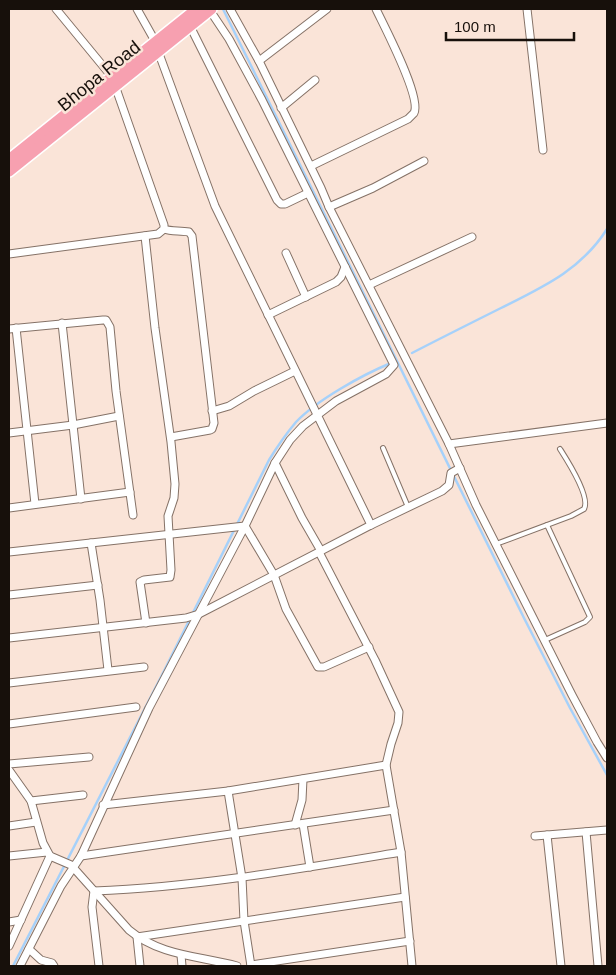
<svg xmlns="http://www.w3.org/2000/svg" width="616" height="975" font-family="Arial,sans-serif">
<style>
.lines{fill:none;stroke-linecap:round;stroke-linejoin:round}
.stream{stroke:#a6d1fa;stroke-width:2.5}
.service-casing{stroke:#857267;stroke-width:6}
.minor-casing{stroke:#857267;stroke-width:9}
.primary-casing{stroke:#fff;stroke-width:14}
.service{stroke:#fff;stroke-width:4}
.minor{stroke:#fff;stroke-width:7}
.primary{stroke:#f7a0b0;stroke-width:11}
.labels{text-anchor:middle;dominant-baseline:central;stroke-width:5;stroke-linejoin:round;paint-order:stroke}
.street-label{font-size:18px;fill:#17100b;stroke:#fae4d8}
</style>
<rect width="100%" height="100%" fill="#fae4d8"/>
<g class="lines">
<g class="stream">
<polyline points="223,9 524,618 570,708 607,775"/>
<path d="M412,353c29,-15 59,-30 89,-45 42,-21 80,-38 106,-79"/>
<path d="M13,966l150,-293 106,-213c8,-13 17,-26 27,-38 21,-22 66,-47 95,-59"/>
</g>
<defs>
<g id="service">
<polyline points="383,448 408,507"/>
<path d="M496,544l75,-28 13,-7c7,-12 -17,-49 -24,-60"/>
<polyline points="545,640 585,622 590,617 547,525"/>
</g>
<g id="minor">
<polyline points="137,9 155,41"/>
<polyline points="230,9 259,61 321,188 329,207 449,444 476,505 572,695 597,742 607,758"/>
<polyline points="527,9 543,150"/>
<polyline points="190,26 277,200 281,204 285,204 308,193"/>
<polyline points="158,51 215,206 371,525"/>
<polyline points="259,61 327,9"/>
<polyline points="281,108 315,80"/>
<path d="M311,166l97,-47c2,-2 4,-4 6,-6 8,-15 -30,-87 -38,-104"/>
<polyline points="329,207 373,188 424,161"/>
<path d="M164,229c8,3 16,1 25,3l3,4 22,187 -2,6 -2,1 -39,7"/>
<polyline points="145,236 155,328 171,442 175,484 174,498 168,516 171,570 170,577 144,580 140,582 146,623"/>
<polyline points="286,253 306,297"/>
<polyline points="9,254 158,234 164,229 164,225 112,77 56,9"/>
<polyline points="369,285 472,237"/>
<polyline points="268,315 336,282 341,277 345,267"/>
<polyline points="62,323 81,499"/>
<polyline points="16,328 35,504"/>
<polyline points="9,329 103,320 106,320 110,327 116,391 133,515"/>
<polyline points="212,411 229,406 254,391 295,371"/>
<polyline points="9,433 73,425 119,416"/>
<polyline points="449,444 607,423"/>
<polyline points="275,463 302,518 321,551"/>
<polyline points="9,508 130,492"/>
<polyline points="91,543 100,600 108,670"/>
<polyline points="9,552 245,526 274,575 286,609 318,667 324,667 369,647"/>
<polyline points="319,552 375,660 399,712 398,723 391,744 386,765 401,852 412,966"/>
<polyline points="9,595 98,585"/>
<polyline points="9,638 186,618 199,614 371,525 442,491 449,485 451,473 460,468"/>
<polyline points="9,683 144,667"/>
<polyline points="9,724 136,707"/>
<polyline points="9,764 89,757"/>
<path d="M9,770l22,31 12,42 7,13 21,9 58,65c31,26 71,26 108,36"/>
<polyline points="228,791 242,878 244,921 251,966"/>
<polyline points="31,801 83,795"/>
<polyline points="103,805 228,791 386,765"/>
<polyline points="303,824 310,867"/>
<polyline points="295,825 302,800 303,779"/>
<polyline points="9,826 36,822"/>
<polyline points="586,832 598,966"/>
<polyline points="547,835 561,966"/>
<polyline points="535,836 607,830"/>
<polyline points="9,856 47,852"/>
<polyline points="81,856 394,810"/>
<polyline points="9,922 21,920"/>
<polyline points="9,946 50,856"/>
<polyline points="29,949 41,960 52,963 54,966"/>
<polyline points="181,955 182,966"/>
<polyline points="251,965 410,941"/>
<polyline points="20,966 61,886 81,856 149,708 245,526 275,463 290,440 303,426 336,401 386,374 394,365 262,100 229,39 209,9"/>
<path d="M99,966l-7,-59 2,-16c103,-4 205,-22 307,-39"/>
<polyline points="140,966 137,937 405,897"/>
</g>
<g id="primary">
<polyline points="9,160 197,9"/>
<polyline points="9,171 211,9"/>
</g>
</defs>
<use href="#service" class="service-casing"/>
<use href="#minor" class="minor-casing"/>
<use href="#primary" class="primary-casing"/>
<use href="#service" class="service"/>
<use href="#minor" class="minor"/>
<use href="#primary" class="primary"/>
</g>
<g class="labels">
<g class="street-label">
<text transform="translate(99 76) rotate(-39)">Bhopa Road</text>
</g>
</g>
<rect width="616" height="975" fill="none" stroke="#17100b" stroke-width="20"/>
<path d="M446 32v8h128v-8" fill="none" stroke="#17100b" stroke-width="2.5"/>
<text x="454" y="32" font-size="15" fill="#17100b" stroke="#fae4d8" stroke-width="4" paint-order="stroke">100 m</text>
</svg>
